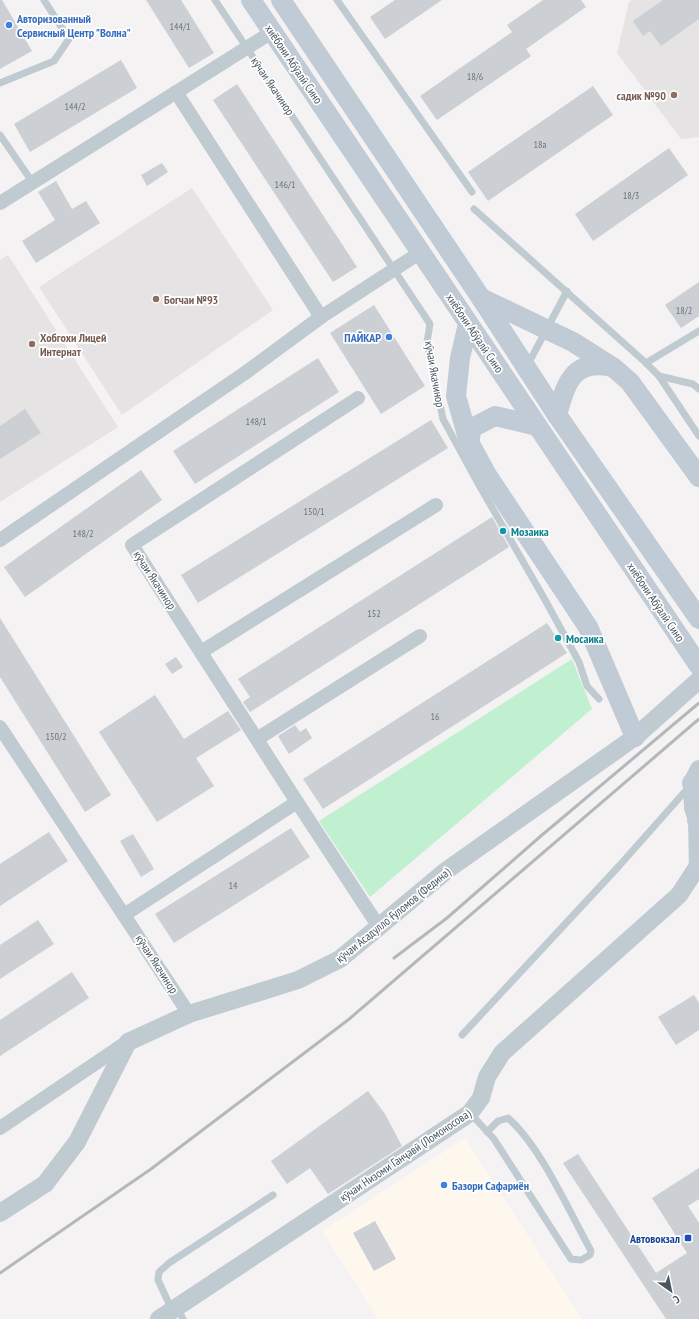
<svg xmlns="http://www.w3.org/2000/svg" width="699" height="1319" font-family="'PT Sans Narrow',sans-serif">
<style>
.commercial{fill:#fdf7ed}
.education{fill:#e5e3e4}
.green{fill:#c1f0d1}
.building{fill:#cccfd4}
.lines{fill:none;stroke-linecap:round;stroke-linejoin:round}
.service{stroke:#c0cad1;stroke-width:7}
.minor{stroke:#c0cad1;stroke-width:14}
.tertiary{stroke:#c0cad1;stroke-width:18}
.secondary{stroke:#c0cbd5;stroke-width:20}
.rail{stroke:#b4b7bc;stroke-width:3}
.shop-dot{fill:#3f7fe0;stroke:#fff;stroke-width:1.5}
.education-dot{fill:#8d6e63;stroke:#fff;stroke-width:1.5}
.culture-dot{fill:#0f9aa8;stroke:#fff;stroke-width:1.5}
.transit-dot{fill:#1a4fb4;stroke:#fff;stroke-width:1.5}
.labels{text-anchor:middle;dominant-baseline:central;stroke-width:3.5;stroke-linejoin:round;paint-order:stroke}
.number-label{font-size:10px;fill:#6a747d}
.shop-label{font-size:12px;font-weight:bold;fill:#366cbe;stroke:#fff;text-anchor:start}
.street-label{font-size:12px;fill:#495660;stroke:#fff}
.education-label{font-size:12px;font-weight:bold;fill:#785e54;stroke:#fff;text-anchor:start}
.culture-label{font-size:12px;font-weight:bold;fill:#0d838f;stroke:#fff;text-anchor:start}
.transit-label{font-size:12px;font-weight:bold;fill:#164399;stroke:#fff;text-anchor:end}
</style>
<rect width="100%" height="100%" fill="#f4f2f2"/>
<polygon class="commercial" points="465,1138 582,1319 378,1319 322,1231"/>
<g class="education">
<polygon points="632,0 699,0 699,137 681,139 617,53 629,2"/>
<polygon points="192,188 273,310 122,415 39,287"/>
<polygon points="8,255 118,427 0,502 0,260"/>
</g>
<polygon class="green" points="572,659 592,709 370,897 319,821"/>
<g class="building">
<polygon points="0,0 2,0 32,51 0,69"/>
<polygon points="146,0 181,0 214,53 189,68"/>
<polygon points="395,0 442,0 385,39 370,17"/>
<polygon points="543,0 581,0 586,7 526,49 531,56 437,120 420,96 512,32 507,25"/>
<polygon points="663,0 699,0 699,19 661,46 650,31 643,36 633,21"/>
<polygon points="121,60 137,88 30,152 14,124"/>
<polygon points="237,84 357,267 333,282 213,100"/>
<polygon points="593,86 613,115 488,201 468,172"/>
<polygon points="669,148 688,175 593,241 575,214"/>
<polygon points="162,163 168,172 147,186 141,175"/>
<polygon points="56,181 72,209 86,201 100,223 36,263 22,241 55,220 38,192"/>
<polygon points="699,282 699,316 681,328 665,305"/>
<polygon points="374,305 425,386 381,414 330,333"/>
<polygon points="318,358 339,392 195,484 173,451"/>
<polygon points="25,409 41,433 0,459 0,426"/>
<polygon points="431,420 448,448 198,603 181,575"/>
<polygon points="141,470 162,500 25,597 4,567"/>
<polygon points="492,517 509,547 250,712 243,702 250,697 238,679"/>
<polygon points="0,618 111,795 85,812 0,677"/>
<polygon points="547,623 567,653 323,809 303,779"/>
<polygon points="176,657 183,667 172,674 165,664"/>
<polygon points="155,695 184,739 228,711 241,730 196,758 214,786 157,822 99,732"/>
<polygon points="295,725 300,732 306,728 312,738 289,754 278,736"/>
<polygon points="291,828 310,857 174,943 155,914"/>
<polygon points="49,832 68,861 0,906 0,864"/>
<polygon points="133,834 154,869 141,877 120,841"/>
<polygon points="38,920 54,944 0,979 0,945"/>
<polygon points="72,972 89,998 0,1056 0,1020"/>
<polygon points="694,995 699,1003 699,1030 676,1045 658,1017"/>
<polygon points="368,1091 385,1114 402,1146 328,1194 310,1168 287,1184 271,1161"/>
<polygon points="578,1154 656,1273 687,1253 652,1198 699,1168 699,1199 688,1206 699,1223 699,1319 666,1319 563,1163"/>
<polygon points="375,1221 396,1259 374,1271 353,1233"/>
</g>
<g class="lines">
<g class="service">
<polyline points="215,0 430,324 427,342 443,419 479,485 544,598 579,662 587,686 599,699"/>
<polyline points="337,0 472,192"/>
<polyline points="0,83 54,61 69,39 44,0"/>
<polyline points="0,135 33,183"/>
<polyline points="474,209 646,363 659,376 699,436"/>
<polyline points="646,363 699,331"/>
<polyline points="527,366 567,291"/>
<polyline points="659,376 693,384 699,389"/>
<polyline points="462,1035 619,866 689,787"/>
<path d="M470,1113l24,26 77,120 10,1 9,-5 1,-4c-22,-40 -50,-104 -83,-133l-10,3 -11,11"/>
<polyline points="177,1307 183,1319"/>
<polyline points="172,1310 158,1280 159,1272 169,1263 273,1195"/>
</g>
<g class="minor">
<polyline points="176,92 321,317"/>
<polyline points="0,203 272,32"/>
<polyline points="0,540 245,373 321,317 421,252"/>
<polyline points="201,652 436,505"/>
<polyline points="0,727 189,1014"/>
<polyline points="257,739 420,636"/>
<polyline points="297,802 379,927"/>
<polyline points="124,915 297,802 132,545 358,398"/>
<polyline points="0,1128 127,1042"/>
</g>
<g class="tertiary">
<polyline points="0,1213 45,1184 77,1142 128,1042 189,1014 298,980 340,959 447,870 635,737 699,680"/>
<polyline points="159,1319 470,1113 481,1098 487,1077 502,1053 679,895 698,866 697,820 693,808 692,783 699,769"/>
</g>
<g class="secondary">
<polyline points="251,0 699,666"/>
<polyline points="281,0 481,298 557,415 699,619"/>
<polyline points="481,298 573,342 614,368 630,382 699,477"/>
<polyline points="468,324 460,358 456,396 469,442 487,475 588,627 635,737"/>
<path d="M557,415c9,-32 16,-57 55,-48"/>
<polyline points="469,442 472,428 495,416 537,426"/>
<polyline points="692,783 699,794"/>
<polyline points="697,820 699,823"/>
<polyline points="698,866 699,866"/>
</g>
<g class="rail">
<polyline points="394,958 447,918 542,835 699,703"/>
<polyline points="0,1273 151,1169 348,1020 699,719"/>
</g>
</g>
<g class="shop-dot">
<circle cx="9" cy="25" r="4"/>
<circle cx="389" cy="337" r="4"/>
<circle cx="444" cy="1185" r="4"/>
</g>
<g class="education-dot">
<circle cx="674" cy="95" r="4"/>
<circle cx="156" cy="299" r="4"/>
<circle cx="32" cy="344" r="4"/>
</g>
<g class="culture-dot">
<circle cx="503" cy="531" r="4"/>
<circle cx="558" cy="638" r="4"/>
</g>
<rect class="transit-dot" x="684" y="1234" width="8" height="8" rx="2"/>
<g class="labels">
<g class="number-label">
<text x="180" y="26">144/1</text>
<text x="475" y="76">18/6</text>
<text x="75" y="106">144/2</text>
<text x="540" y="144">18a</text>
<text x="285" y="184">146/1</text>
<text x="631" y="195">18/3</text>
<text x="684" y="310">18/2</text>
<text x="256" y="421">148/1</text>
<text x="314" y="511">150/1</text>
<text x="83" y="533">148/2</text>
<text x="374" y="613">152</text>
<text x="435" y="716">16</text>
<text x="56" y="736">150/2</text>
<text x="233" y="885">14</text>
</g>
<g class="shop-label">
<text x="17" y="18">Авторизованный<tspan x="17" dy="14">Сервисный Центр "Волна"</tspan></text>
<text x="381" y="337" text-anchor="end">ПАЙКАР</text>
<text x="452" y="1185">Базори Сафариён</text>
</g>
<g class="street-label">
<text transform="translate(294 64) rotate(56)">хиёбони Абӯалӣ Сино</text>
<text transform="translate(273 86) rotate(56)">кӯчаи Якачинор</text>
<text transform="translate(475 333) rotate(56)">хиёбони Абӯалӣ Сино</text>
<text transform="translate(435 374) rotate(80)">кӯчаи Якачинор</text>
<text transform="translate(155 580) rotate(57)">кӯчаи Якачинор</text>
<text transform="translate(656 602) rotate(56)">хиёбони Абӯалӣ Сино</text>
<text transform="translate(393 915) rotate(-39)">кӯчаи Асадулло Ғуломов (Федина)</text>
<text transform="translate(157 964) rotate(57)">кӯчаи Якачинор</text>
<text transform="translate(405 1155) rotate(-34)">кӯчаи Низоми Ганҷавӣ (Ломоносова)</text>
</g>
<g class="education-label">
<text x="666" y="95" text-anchor="end">садик №90</text>
<text x="164" y="299">Богчаи №93</text>
<text x="40" y="337">Хобгохи Лицей<tspan x="40" dy="14">Интернат</tspan></text>
</g>
<g class="culture-label">
<text x="511" y="531">Мозаика</text>
<text x="566" y="638">Мосаика</text>
</g>
<g class="transit-label">
<text x="680" y="1238">Автовокзал</text>
</g>
</g>
<g transform="translate(671 1291) rotate(147)" stroke="#ffffff" stroke-width="3" paint-order="stroke">
<path d="M0-3L7 15L0 10L-7 15Z" fill="#495660"/>
<text y="-6" font-size="11" font-weight="bold" text-anchor="middle" fill="#495660">С</text>
</g>
</svg>
